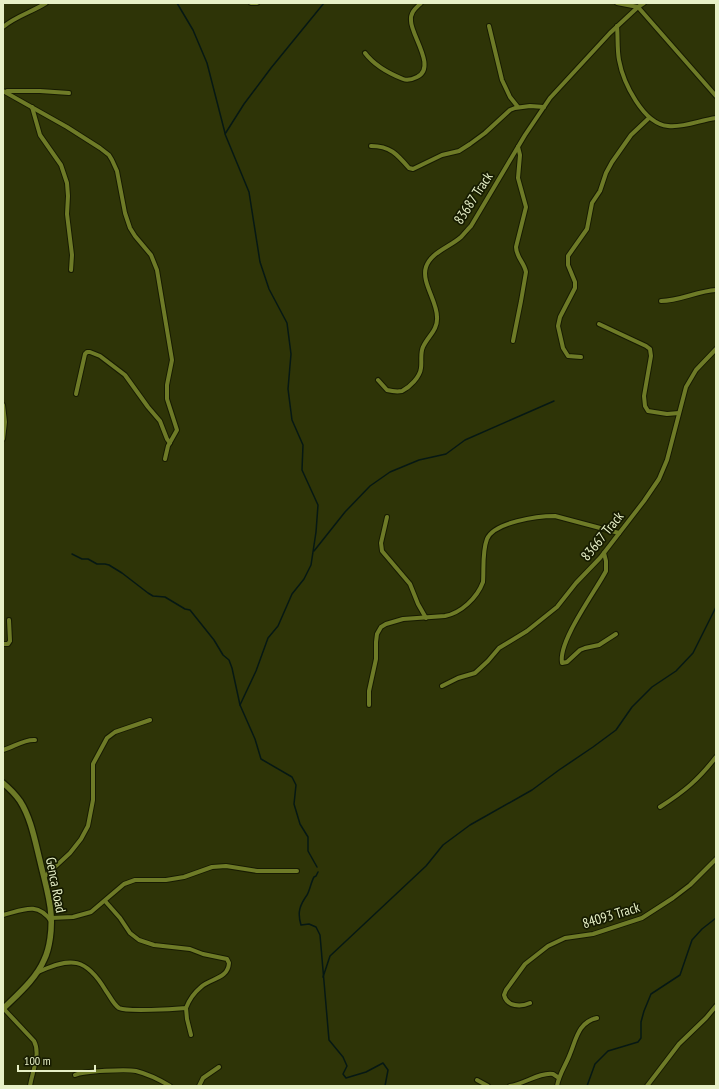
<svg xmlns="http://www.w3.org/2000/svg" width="719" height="1089" font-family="'PT Sans Narrow',sans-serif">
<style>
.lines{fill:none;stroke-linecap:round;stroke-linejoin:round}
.stream{stroke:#061814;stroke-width:1.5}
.minor-casing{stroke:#171b02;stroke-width:6}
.tertiary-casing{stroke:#171b02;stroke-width:8}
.minor{stroke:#6e7b27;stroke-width:4}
.tertiary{stroke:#6e7b27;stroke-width:5.5}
.labels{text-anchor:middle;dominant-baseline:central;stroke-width:3.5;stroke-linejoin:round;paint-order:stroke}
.street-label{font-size:14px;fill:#e7f0c7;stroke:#161b00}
</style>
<rect width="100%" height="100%" fill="#2e3407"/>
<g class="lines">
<g class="stream">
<polyline points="177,3 193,30 207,63 225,133"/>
<polyline points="314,551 345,512 370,486 390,472 419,460 446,454 465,440 554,401"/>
<polyline points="72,554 82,559 88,559 97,564 105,564 109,565 122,573 148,593 153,596 165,597 185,609 190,610 214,640 223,655 229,660 232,668 240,705 255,739 261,759 292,777 296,785 294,804 300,824 308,837 308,851 317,867"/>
<polyline points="240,705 256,671 268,638 278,626 292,594 304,579 311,565 316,532 318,505 302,470 303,445 292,420 288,389 291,354 287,323 269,289 260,262 249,192 225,134 244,104 271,68 324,3"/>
<path d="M318,872l-2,4 -2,1c-3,5 -4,13 -7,18 -7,10 -10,17 -6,30l8,-1 7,3 4,8 9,105 14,17 4,9 -4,8 3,4 20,-6 17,-9 5,7 -3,16"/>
<polyline points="323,977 330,956 426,866 443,845 470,825 532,790 559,770 593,747 616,730 632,707 652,687 676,671 693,653 716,607"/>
<polyline points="587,1086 595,1064 608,1051 638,1042 641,1038 641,1022 644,1011 651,994 680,975 692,940 702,929 716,918"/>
</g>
<defs>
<g id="minor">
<polyline points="251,3 257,3"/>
<polyline points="617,3 638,7"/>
<polyline points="638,7 716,96"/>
<polyline points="489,26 502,80 510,97 518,107"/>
<path d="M617,26c1,12 0,23 2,34 4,22 24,64 49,66 16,2 32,-6 48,-8"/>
<path d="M3,27c13,-11 29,-15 43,-24"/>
<path d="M365,53c9,12 23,20 38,26 5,2 10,0 14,-2 20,-9 -6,-42 -6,-56 -1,-9 5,-13 10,-18"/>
<polyline points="3,91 67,127 100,148 109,155 112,160 117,171 125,213 130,228 135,236 151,255 157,270 172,360 167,385 167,399 177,430 168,446 165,459"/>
<polyline points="7,91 40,91 69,93"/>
<polyline points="32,107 40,135 61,165 67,183 68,196 67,214 72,255 71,270"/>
<path d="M371,146c19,0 26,8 38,22l4,1 29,-14 17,-4 11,-7 15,-11 25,-23 5,-2 15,-2 14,1"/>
<path d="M661,301c19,0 36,-10 55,-11"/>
<polyline points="599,324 646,346 650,349 651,356 644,396 645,406 648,411 667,414 679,413"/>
<path d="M513,341l8,-40 5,-29c-2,-10 -10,-15 -10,-25l10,-40 -8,-29 2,-23 -2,-8"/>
<polyline points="581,357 568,356 563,348 558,326 560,317 575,288 575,282 568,265 568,256 587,229 592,203 600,191 606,173 612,162 631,135 649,118"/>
<path d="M378,380l9,10c4,1 10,2 15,1 8,-4 18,-14 19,-23 1,-7 -1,-15 2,-21 5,-11 15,-17 14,-30 0,-16 -16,-35 -11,-50 5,-15 24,-20 35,-30 3,-3 6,-7 10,-11l54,-91 25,-37 60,-65 28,-26 6,-4"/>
<polyline points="76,394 85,354 87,352 90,352 100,356 125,375 148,407 160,421 167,439 170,443"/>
<polyline points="3,405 5,422 3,439"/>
<polyline points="387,517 381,543 382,551 410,584 418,604 426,618"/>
<path d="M604,553l2,8v10c-11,21 -48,70 -44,92l5,-1 13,-12 5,-2 14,-3 17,-11"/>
<polyline points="3,644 8,644 10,641 9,620"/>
<polyline points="442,686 458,678 475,673 488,661 499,648 527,631 557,607 576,583 600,558 644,501 659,479 667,460 686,387 696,370 716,349"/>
<path d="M369,705v-14l7,-32v-17l1,-8 4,-7 5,-3 17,-5 42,-3c16,-3 32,-18 38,-34 1,-14 -1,-30 4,-43 7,-17 51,-23 68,-23l64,17"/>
<path d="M3,750c11,-3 21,-11 32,-10"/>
<path d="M660,807c25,-16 38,-27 56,-50"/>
<polyline points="44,877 70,853 81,839 88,826 93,800 93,764 107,738 115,732 150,720"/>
<path d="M3,915c20,-5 34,-14 48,6"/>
<polyline points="51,918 73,917 91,912 124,884 135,880 166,880 184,877 212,867 226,866 257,871 297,871"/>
<path d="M38,972c33,-15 48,-15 68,19 4,5 7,13 13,17 8,4 55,1 67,0 3,-8 9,-16 15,-21 10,-9 27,-8 28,-24l-2,-4 -24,-5 -13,-5 -36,-4 -15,-5 -9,-7 -10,-15 -15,-17"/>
<path d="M530,1003c-9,4 -23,4 -26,-8l2,-5 19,-26 23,-18 17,-8 28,-4 49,-16 31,-20 17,-13 26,-26"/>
<polyline points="186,1008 187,1019 191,1035"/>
<path d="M4,1009l30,32c7,13 -2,31 -4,45"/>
<path d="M75,1075c8,-4 52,-6 61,-4 12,3 24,9 34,15"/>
<polyline points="477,1080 488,1086"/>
<polyline points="199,1086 203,1078 219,1067"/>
<path d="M510,1086c14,-2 30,-14 43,-12l6,4"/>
<path d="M557,1086c2,-12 9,-21 13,-32 6,-14 8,-32 27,-36"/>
<polyline points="647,1086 679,1044 706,1018 716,1006"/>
</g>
<path id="tertiary" d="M3,783c6,5 12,11 17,18 11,17 15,40 20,60 4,18 10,36 11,54 1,14 -1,33 -7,45 -8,19 -27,35 -41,49"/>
</defs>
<use href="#minor" class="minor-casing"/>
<use href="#tertiary" class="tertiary-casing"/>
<use href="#minor" class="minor"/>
<use href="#tertiary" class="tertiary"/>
</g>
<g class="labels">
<g class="street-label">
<text transform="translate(473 198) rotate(-57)">83687 Track</text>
<text transform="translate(602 536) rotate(-51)">83667 Track</text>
<text transform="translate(56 885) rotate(79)">Genca Road</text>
<text transform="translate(611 915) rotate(-17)">84093 Track</text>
</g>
</g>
<rect width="719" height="1089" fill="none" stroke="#e7f0c7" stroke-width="8"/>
<path d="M18 1065v6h77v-6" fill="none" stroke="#e7f0c7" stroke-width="2"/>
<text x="24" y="1065" font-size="12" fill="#e7f0c7" stroke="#161b00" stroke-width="3" paint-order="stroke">100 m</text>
</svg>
